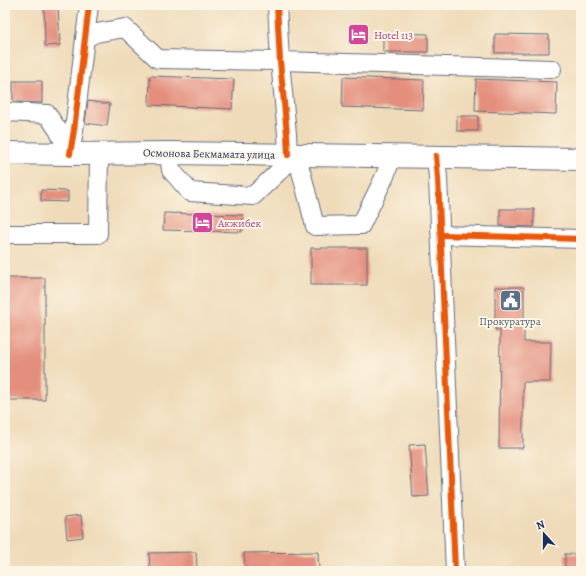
<svg xmlns="http://www.w3.org/2000/svg" width="586" height="576" font-family="Alegreya,serif">
<style>
.building{fill:#e48f7e}
.lines{fill:none;stroke-linecap:round;stroke-linejoin:round}
.minor-casing{stroke:#656b7e;stroke-width:20}
.highway-casing{stroke:#656b7e;stroke-width:24}
.minor{stroke:#fff;stroke-width:18}
.highway{stroke:#fff;stroke-width:22}
.cycleway-casing{stroke:#fcf5e5;stroke-width:8}
.cycleway{stroke:#e8590c;stroke-width:6}
.labels{text-anchor:middle;dominant-baseline:central;stroke-width:4;stroke-linejoin:round;paint-order:stroke}
.hotel-label{font-size:11px;fill:#b23c85;stroke:#fcf5e5;text-anchor:start}
.street-label{font-size:11px;fill:#1b2f5e;stroke:#fcf5e5}
.service-label{font-size:11px;fill:#4e5e75;stroke:#fcf5e5}
</style>
<rect width="100%" height="100%" fill="#fcf5e5"/>
<filter id="ink" filterUnits="userSpaceOnUse"><feTurbulence type="fractalNoise" baseFrequency=".025" numOctaves="2"/><feDisplacementMap in="SourceGraphic" scale="8" xChannelSelector="R" yChannelSelector="G"/><feConvolveMatrix kernelMatrix="1 2 1 2 8 2 1 2 1" color-interpolation-filters="sRGB"/></filter>
<filter id="wash" filterUnits="userSpaceOnUse"><feTurbulence type="fractalNoise" baseFrequency=".012" numOctaves="4" result="noise"/><feDisplacementMap in="SourceGraphic" scale="16" xChannelSelector="R" yChannelSelector="G"/><feGaussianBlur stdDeviation="0.9" result="paint"/><feColorMatrix in="noise" values="0 0 0 0 0 0 0 0 0 0 0 0 0 0 0 0 0 1.4 0 .05"/><feComposite in="paint" operator="in"/></filter>
<g filter="url(#wash)">
<rect width="100%" height="100%" fill="#efdbb9"/>
<g id="blocks">
<g class="building">
<polygon points="44,5 58,5 60,45 45,46"/>
<polygon points="383,33 428,34 428,52 383,52"/>
<polygon points="495,34 549,35 549,53 495,53"/>
<polygon points="150,76 234,79 232,109 149,105"/>
<polygon points="343,77 424,80 423,110 342,107"/>
<polygon points="476,79 557,82 556,114 475,111"/>
<polygon points="13,81 42,81 42,103 13,102"/>
<polygon points="88,101 110,104 107,126 85,123"/>
<rect x="457" y="116" width="21" height="15"/>
<polygon points="41,190 68,191 68,202 41,201"/>
<polygon points="500,209 534,209 534,227 500,226"/>
<polygon points="164,213 243,215 242,232 163,230"/>
<rect x="311" y="248" width="56" height="37"/>
<rect x="5" y="278" width="40" height="122"/>
<polygon points="495,287 524,287 524,342 551,342 550,382 523,382 523,448 499,448 500,330 495,330"/>
<polygon points="425,444 429,496 413,497 409,445"/>
<polygon points="81,515 83,537 67,539 65,517"/>
<polygon points="196,552 197,569 150,570 149,553"/>
<polygon points="318,552 319,571 245,571 244,553"/>
<rect x="565" y="554" width="16" height="17"/>
</g>
</g>
</g>
<g filter="url(#ink)">
<use href="#blocks" fill-opacity="0" stroke="#656b7e" stroke-width="1"/>
<g class="lines">
<defs>
<g id="minor">
<polyline points="277,5 280,61 287,134 288,155"/>
<polyline points="85,38 96,33 125,28 158,59 280,61 552,69"/>
<polyline points="5,112 47,114 58,130 70,154"/>
<polyline points="169,153 171,170 190,192 253,196 296,155 302,175 315,226 361,225 385,176 392,156"/>
<polyline points="70,154 74,130 89,5"/>
<polyline points="436,156 438,178 455,571"/>
<polyline points="5,234 98,234 99,153"/>
<polyline points="441,235 581,239"/>
</g>
<polyline id="highway" points="5,153 70,154 169,153 581,159"/>
</defs>
<use href="#minor" class="minor-casing"/>
<use href="#highway" class="highway-casing"/>
<use href="#minor" class="minor"/>
<use href="#highway" class="highway"/>
<defs>
<g id="cycleway">
<polyline points="277,5 280,61 287,134 288,155"/>
<polyline points="70,154 74,130 89,5"/>
<polyline points="436,156 438,178 455,571"/>
<polyline points="441,235 581,239"/>
</g>
</defs>
<use href="#cycleway" class="cycleway-casing"/>
<use href="#cycleway" class="cycleway"/>
</g>
</g>
<defs>
<symbol id="hotel-square" viewBox="-11 -11 22 22"><rect x="-9" y="-9" width="18" height="18" rx="4" fill="#d1479c" stroke="#fcf5e5"/><path d="M-6-4.5h1.5V1H6V5H4.5V3h-9V5H-6ZM-4 0a1.8 1.8 0 1 1 3.6 0ZM.5 0V-2.5h3Q6-2.5 6 0Z" fill="#fff"/></symbol>
<symbol id="civic-square" viewBox="-11 -11 22 22"><rect x="-9" y="-9" width="18" height="18" rx="4" fill="#5c6f8a" stroke="#fcf5e5"/><path d="M-.6-6.5H3V-4.5H.6V-3L4-1V1h2V6H-6V1h2V-1L-.6-3ZM-1.2 2.5V6h2.4V2.5Z" fill="#fff"/></symbol>
</defs>
<g fill-rule="evenodd">
<use href="#hotel-square" x="346" y="22" width="25" height="25"/>
<use href="#hotel-square" x="190" y="210" width="25" height="25"/>
<use href="#civic-square" x="498" y="288" width="25" height="25"/>
</g>
<g class="labels">
<g class="hotel-label">
<text x="374" y="35">Hotel 113</text>
<text x="218" y="223">Акжибек</text>
</g>
<g class="street-label">
<text transform="translate(209 154) rotate(1)">Осмонова Бекмамата улица</text>
</g>
<g class="service-label">
<text x="510" y="321">Прокуратура</text>
</g>
</g>
<rect width="586" height="576" fill="none" stroke="#fcf5e5" stroke-width="20"/>
<g transform="translate(544 534) rotate(339)" stroke="#fcf5e5" stroke-width="3" paint-order="stroke">
<path d="M0-3L7 15L0 10L-7 15Z" fill="#1b2f5e"/>
<text y="-6" font-size="11" font-weight="bold" text-anchor="middle" fill="#1b2f5e">N</text>
</g>
</svg>
